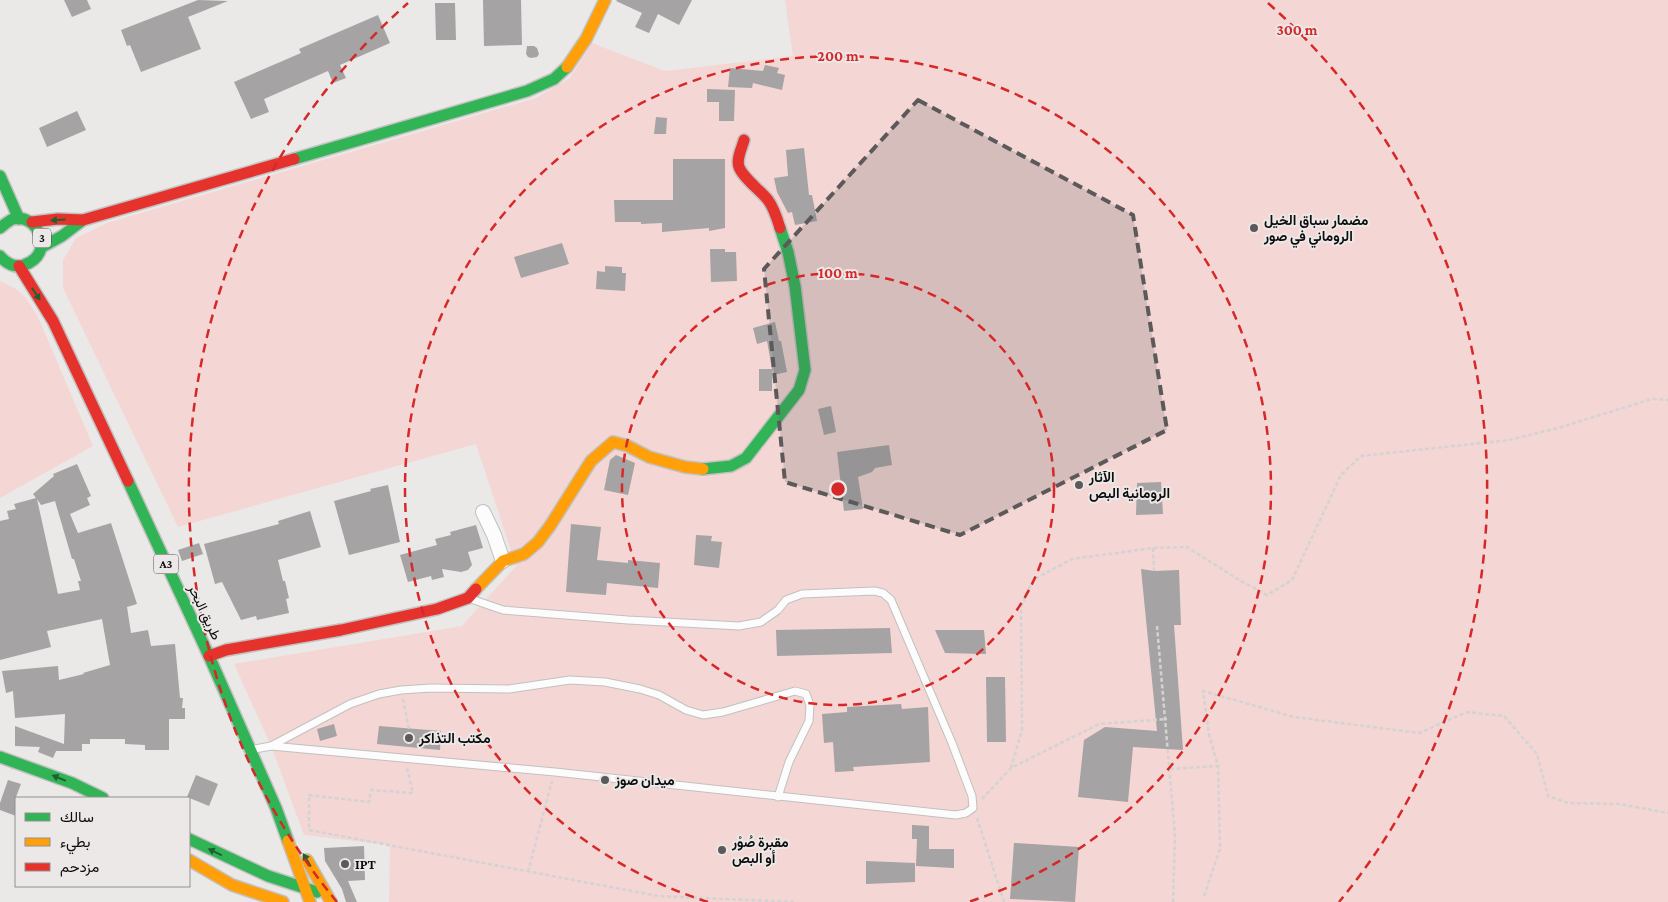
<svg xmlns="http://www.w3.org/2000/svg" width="1668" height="902" font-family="'Crimson Pro',Vazirmatn,serif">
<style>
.green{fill:#f4d6d4}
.building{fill:#a5a3a3;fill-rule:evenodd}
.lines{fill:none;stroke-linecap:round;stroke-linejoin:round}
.lane-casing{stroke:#c2c1c0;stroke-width:9}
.street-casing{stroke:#c2c1c0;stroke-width:16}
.fast-casing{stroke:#c2c1c0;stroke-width:14}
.slow-casing{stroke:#c2c1c0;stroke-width:14}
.jam-casing{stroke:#c2c1c0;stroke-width:14}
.path{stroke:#d4d3d3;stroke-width:2.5;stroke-dasharray:4 2.5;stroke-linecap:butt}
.lane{stroke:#fcfcfc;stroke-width:7}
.street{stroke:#fcfcfc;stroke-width:14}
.fast{stroke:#30b455;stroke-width:11}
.slow{stroke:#ff9f0a;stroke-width:11}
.jam{stroke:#e5322d;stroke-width:11}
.oneway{fill:#1f6030}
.marked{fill:#5b5959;fill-opacity:0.2;stroke:#5b5959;stroke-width:4;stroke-dasharray:10 6;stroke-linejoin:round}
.ring{fill:none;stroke:#d62828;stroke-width:2.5;stroke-dasharray:9 6}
.poi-dot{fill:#5b5959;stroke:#ebe8e7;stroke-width:2}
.labels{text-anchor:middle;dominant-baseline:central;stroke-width:4;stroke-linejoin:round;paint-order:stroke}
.shield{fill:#ebe8e7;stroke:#504e4e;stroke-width:1}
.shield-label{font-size:12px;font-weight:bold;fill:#0e0c0c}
.poi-label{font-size:14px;font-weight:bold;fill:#0e0c0c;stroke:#ebe8e7;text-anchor:start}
.street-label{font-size:14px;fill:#0e0c0c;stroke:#ebe8e7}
.centre{fill:#d62828;stroke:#ebe8e7;stroke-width:2.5}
.ring-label{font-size:15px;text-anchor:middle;font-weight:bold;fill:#d62828;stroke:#ebe8e7;stroke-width:4;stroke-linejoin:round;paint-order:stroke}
</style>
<rect width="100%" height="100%" fill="#eae9e8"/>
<g class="green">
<polygon points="785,0 1668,0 1668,902 389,902 390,845 304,835 271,746 234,664 462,626 516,566 476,444 178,527 63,288 63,260 76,238 107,223 536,98 570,78 592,43 665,71 793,56"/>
<polygon points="0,281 16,289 25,297 38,317 93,446 0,498"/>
</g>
<g class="building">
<polygon points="64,0 87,0 91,9 72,17"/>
<polygon points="198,0 228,1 188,17 201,49 141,72 130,45 127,46 121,30"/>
<polygon points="483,0 521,0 522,45 484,46"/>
<polygon points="617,0 692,0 679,25 658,14 649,33 635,27 642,13 616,1"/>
<polygon points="435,3 455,3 456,40 436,40"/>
<polygon points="378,15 390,43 340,65 346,78 333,83 328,71 264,99 269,112 251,119 234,82 301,53 299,49"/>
<polygon points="527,46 534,46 537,48 539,54 537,57 531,58 528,57 526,54"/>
<polygon points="765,65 779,68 777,73 785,75 782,90 753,83 752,88 728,87 730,68 763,71"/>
<polygon points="707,89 735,90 734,121 719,121 719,102 707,102"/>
<polygon points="77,111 86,130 47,147 39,128"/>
<polygon points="656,117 667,118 666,134 654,134"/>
<polygon points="804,148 809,195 812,195 817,221 795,225 792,212 788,213 777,192 774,178 788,176 786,150"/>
<polygon points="673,159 725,159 725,228 709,231 709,228 662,232 662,223 641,224 641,222 615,222 614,200 673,200"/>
<polygon points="562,243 569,264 521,278 514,257"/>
<polygon points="710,249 725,249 725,252 736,252 737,281 711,282"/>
<polygon points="605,266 622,267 622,273 626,273 625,291 596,289 597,271 605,272"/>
<polygon points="775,322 779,341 781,341 787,372 773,375 767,341 757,344 753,328"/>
<rect x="759" y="369" width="13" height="22"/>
<polygon points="831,406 836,432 824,435 818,409"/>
<polygon points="889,445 892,465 875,468 872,472 858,477 863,509 844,511 837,452"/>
<polygon points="616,455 635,463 628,495 604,490 610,460"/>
<path d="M77,464l14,32 -4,2 3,7 -20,9 8,19 33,-10 26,81 -10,3 4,26 17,-3 3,16 24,-2 5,54h3l-1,10h3v11h-16v31h-24v-5l-20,-1v-5h-35v5h-8v7h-26l-3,7 -15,-6 2,-5 -25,-1v-20l49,18 1,-30 -50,4 -2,-27 -7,2 -4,-22 56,-5 1,14 25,-6 -1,-1 27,-8 -8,-46 -55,12 4,16 -51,13v-139l9,-2 -2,-8 9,-2 -2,-5 22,-6 -3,-4 21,-18 -1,-2zM37,499l4,6 14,-4 17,58h2l7,22h-3l2,9 -22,4z"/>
<polygon points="1161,482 1163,514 1136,515 1137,483"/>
<polygon points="388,485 400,542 349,555 334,501 371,491 370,489"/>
<polygon points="310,511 321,547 278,560 283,581 285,581 289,598 286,599 289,613 257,620 256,616 241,620 222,582 215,584 204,544 279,524 278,521"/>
<polygon points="571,524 601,527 597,560 628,563 628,560 660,563 658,588 607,583 606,595 566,592"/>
<polygon points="476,525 483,548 468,552 472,565 468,570 461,572 442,569 444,577 432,580 431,576 408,582 400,555 437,545 435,539 451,535 450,532"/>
<polygon points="696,535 712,536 711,541 722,542 719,568 694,565"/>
<polygon points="199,543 203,554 182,561 178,550"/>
<polygon points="1141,569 1154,571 1179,570 1181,625 1174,625 1183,750 1133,747 1128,802 1078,797 1084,740 1105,727 1157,731"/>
<polygon points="890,628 892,653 777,656 776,630"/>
<polygon points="935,630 984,630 986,654 945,653"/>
<polygon points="986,677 1005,677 1006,742 987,742"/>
<polygon points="901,704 902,709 928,707 930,762 853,767 854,771 835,772 833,742 824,743 822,714 847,712 847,707"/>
<polygon points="334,724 337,736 320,741 317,729"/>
<polygon points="379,726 441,731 440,750 377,744"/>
<polygon points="196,775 218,784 209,806 187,797"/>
<polygon points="8,780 21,784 16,797 16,816 0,810 0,803"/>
<polygon points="912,825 929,826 929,849 954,849 954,868 916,866 917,839 912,839"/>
<polygon points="1014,843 1079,847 1075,902 1010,899"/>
<polygon points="364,846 365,880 348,881 357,902 346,902 342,889 325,861 324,848"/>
<polygon points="866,861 915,863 915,882 866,884"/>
</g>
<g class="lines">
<defs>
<g id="lane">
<polyline points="271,746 350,704 379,694 401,690 431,688 509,689 570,680 605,682 640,689 659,695 686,710 703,715 723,712 795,691 806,694 810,705 809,721 789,762 778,797"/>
<polyline points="255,749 271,746 555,772 956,815 966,813 973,808 972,796 952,743 891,600 883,593 874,591 802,594 786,600 778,610 761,622 739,626 628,620 503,610 471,599"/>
</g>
<polyline id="street" points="483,512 494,535 503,561"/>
<g id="fast">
<polyline points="294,159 527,91 554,79 567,67"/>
<polyline points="0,176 19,219"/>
<path d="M0,228c4,-3 8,-7 13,-9 24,-7 44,35 11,46 -10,3 -18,-2 -24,-9"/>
<polyline points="42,247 62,236 83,220"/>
<polyline points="703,469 731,466 746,458 799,390 805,370 795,286 788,252 780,228"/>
<polyline points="128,481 209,656 276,808 288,841"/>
<polyline points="0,757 72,783 103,798"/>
<polyline points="189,839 268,876 317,892"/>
</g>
<g id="slow">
<polyline points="567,67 586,39 605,0"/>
<polyline points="476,589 503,561 524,554 538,542 550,526 591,461 613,442 628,446 649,457 685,467 703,469"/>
<polyline points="288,841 310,902"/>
<polyline points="189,860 232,885 283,902"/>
<polyline points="307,860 331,902"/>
</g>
<g id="jam">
<path d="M744,140c-2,8 -8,19 -5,27 4,11 21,23 29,33 6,8 9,18 12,28"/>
<polyline points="32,222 58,219 83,220 294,159"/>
<polyline points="19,266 53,321 128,481"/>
<polyline points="209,656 226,650 341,630 437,609 468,598 476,589"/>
</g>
</defs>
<use href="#lane" class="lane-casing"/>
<use href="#street" class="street-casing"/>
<use href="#fast" class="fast-casing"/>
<use href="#slow" class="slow-casing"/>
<use href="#jam" class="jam-casing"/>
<g class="path">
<polyline points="1153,548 1154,571"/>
<polyline points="1157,626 1175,835 1173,902"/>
<polyline points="403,699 409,729"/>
<polyline points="407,768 413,793 371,790 369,802 309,795 309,830 658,896 794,902"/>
<polyline points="1011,768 1022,730 1021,607 1033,580 1072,559 1153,548 1187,547 1239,580 1267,595 1292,580 1341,475 1361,456 1509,440 1558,428 1652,399 1668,400"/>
<polyline points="1170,769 1218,766"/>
<polyline points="982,799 1011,768 1099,724 1167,719"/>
<polyline points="977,818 1004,902"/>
<polyline points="528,872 552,781"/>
<polyline points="1204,896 1220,849 1218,766 1209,734 1203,691 1294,717 1419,733 1467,712 1504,716 1537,754 1548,796 1568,803 1619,804 1668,813"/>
</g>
<use href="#lane" class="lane"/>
<use href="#street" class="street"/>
<use href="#fast" class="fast"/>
<use href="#slow" class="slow"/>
<use href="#jam" class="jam"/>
</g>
<defs><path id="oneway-solid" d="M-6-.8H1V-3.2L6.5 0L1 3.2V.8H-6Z" transform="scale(1.25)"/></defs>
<g class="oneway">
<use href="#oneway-solid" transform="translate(58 220) rotate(177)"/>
<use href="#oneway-solid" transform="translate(36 294) rotate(57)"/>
<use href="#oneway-solid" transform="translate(59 778) rotate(-158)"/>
<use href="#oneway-solid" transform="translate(215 852) rotate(-154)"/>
<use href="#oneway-solid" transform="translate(307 860) rotate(-121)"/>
</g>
<path class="marked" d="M918,100l215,115 34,215 -207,105 -175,-53 -21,-213z"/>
<g class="ring">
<circle cx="838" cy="489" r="216"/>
<path d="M708 902A433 433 0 1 1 968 902"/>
<path d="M337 902A649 649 0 0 1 408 3M1268 3A649 649 0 0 1 1339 902"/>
</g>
<g class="poi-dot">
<circle cx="1254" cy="228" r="5"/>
<circle cx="1079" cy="485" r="5"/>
<circle cx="409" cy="738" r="5"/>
<circle cx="605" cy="780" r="5"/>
<circle cx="722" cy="850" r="5"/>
<circle cx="345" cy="864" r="5"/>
</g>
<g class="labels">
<g class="shield">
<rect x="33" y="228.5" width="18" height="19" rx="4"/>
<rect x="153.5" y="554.5" width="25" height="19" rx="4"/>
</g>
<g class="shield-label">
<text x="42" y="238">3</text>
<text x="166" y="564">A3</text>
</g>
<g class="poi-label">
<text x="1264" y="220">مضمار سباق الخيل<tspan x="1264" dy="16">الروماني في صور</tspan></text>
<text x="1089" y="477">الآثار<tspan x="1089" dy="16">الرومانية البص</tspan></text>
<text x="419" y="738">مكتب التذاكر</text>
<text x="615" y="780">ميدان صوز</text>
<text x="732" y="842">مقبرة صُوْر<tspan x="732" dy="16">أو البص</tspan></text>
<text x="355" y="864">IPT</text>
</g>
<g class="street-label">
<text transform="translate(205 612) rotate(65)">طريق البحر</text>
</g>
</g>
<circle cx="838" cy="489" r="8" class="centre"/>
<g class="ring-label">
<text x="1297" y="35">300 m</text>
<text x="838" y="61">200 m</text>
<text x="838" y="278">100 m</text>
</g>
<rect x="15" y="797" width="175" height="90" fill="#ebe8e7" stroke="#93908f"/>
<rect x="25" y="813" width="25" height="8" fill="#30b455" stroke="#93908f"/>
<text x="60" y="822" font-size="15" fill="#0e0c0c">سالك</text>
<rect x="25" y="838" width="25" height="8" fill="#ff9f0a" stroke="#93908f"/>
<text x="60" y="847" font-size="15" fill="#0e0c0c">بطيء</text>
<rect x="25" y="863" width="25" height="8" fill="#e5322d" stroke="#93908f"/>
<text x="60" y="872" font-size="15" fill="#0e0c0c">مزدحم</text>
</svg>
